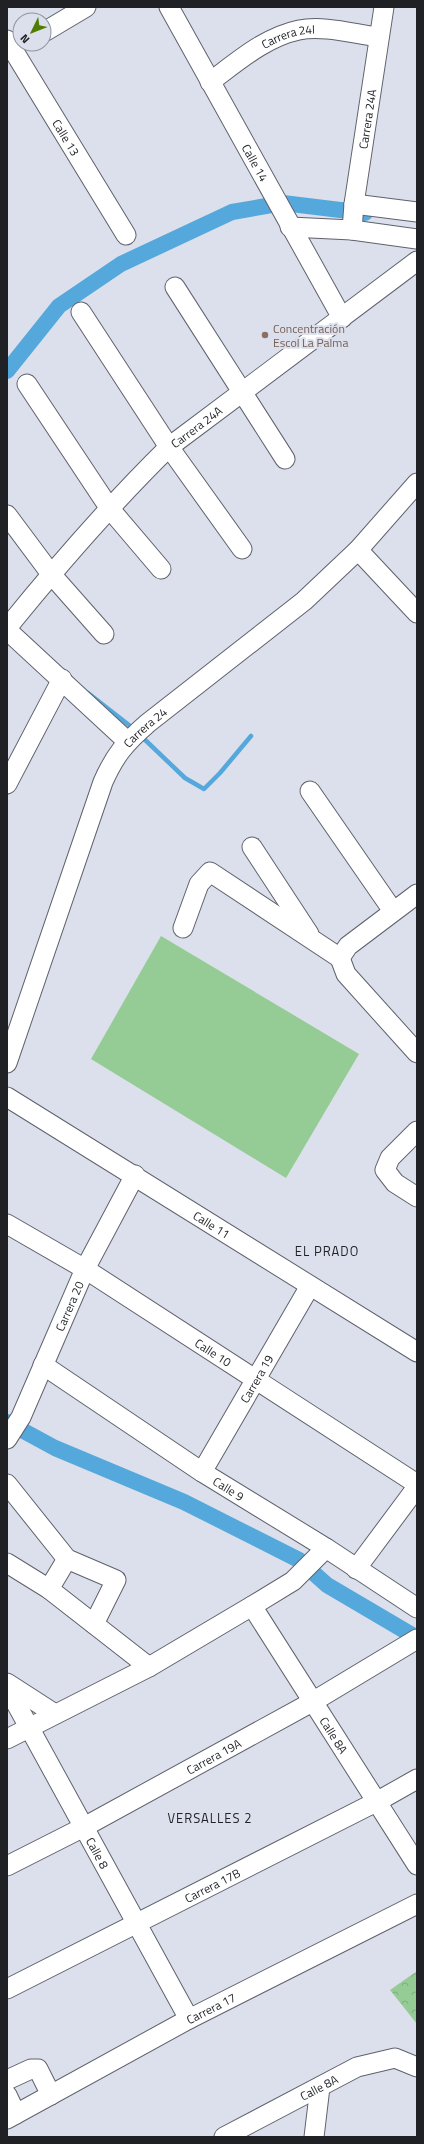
<svg xmlns="http://www.w3.org/2000/svg" width="424" height="2144" font-family="'Titillium Web',sans-serif">
<style>
.grass{fill:#95cb94}
.park{fill:url(#park-crowns)}
.lines{fill:none;stroke-linecap:round;stroke-linejoin:round}
.stream{stroke:#54a8db;stroke-width:4.5}
.canal{stroke:#54a8db;stroke-width:16}
.minor-casing{stroke:#5f626c;stroke-width:21}
.minor{stroke:#fff;stroke-width:19}
.education-dot{fill:#8d6e63;stroke:#dce0ec;stroke-width:1.5}
.labels{text-anchor:middle;dominant-baseline:central;stroke-width:4;stroke-linejoin:round;paint-order:stroke}
.street-label{font-size:12px;fill:#1f2125;stroke:#dce0ec}
.education-label{font-size:12px;fill:#785e54;stroke:#dce0ec;text-anchor:start}
.neighbourhood-label{font-size:13px;letter-spacing:1px;fill:#1f2125;stroke:#dce0ec}
</style>
<defs>
<pattern id="park-crowns" width="20" height="18" patternUnits="userSpaceOnUse"><rect width="20" height="18" fill="#95cb94"/><path d="M2 6a3 3 0 1 1 6 0M12 15a3 3 0 1 1 6 0" fill="none" stroke="#80ae7f"/></pattern>
</defs>
<rect width="100%" height="100%" fill="#dce0ec"/>
<polygon class="grass" points="161,936 359,1054 286,1178 91,1059"/>
<polygon class="park" points="417,1971 417,2024 390,1990"/>
<g class="lines">
<g class="stream">
<polyline points="88,693 134,729"/>
<polyline points="141,736 185,778 204,789 220,773 251,736"/>
</g>
<g class="canal">
<polyline points="7,371 59,306 121,264 232,212 283,203 365,213"/>
<polyline points="7,1422 55,1448 184,1502 299,1560 327,1585 417,1638"/>
</g>
<defs>
<g id="minor">
<path id="s1" d="M169,7l173,311"/>
<polyline points="44,32 86,7"/>
<path id="s2" d="M7,40l119,195"/>
<path id="s3" d="M210,82c27,-20 55,-45 89,-52 25,-5 55,4 80,7"/>
<polyline points="354,204 417,212"/>
<polyline points="290,227 352,230 417,239"/>
<path id="s4" d="M352,230l2,-26 30,-197"/>
<polyline points="175,287 285,459"/>
<polyline points="81,312 169,447 242,549"/>
<polyline points="27,384 110,509 161,569"/>
<polyline points="7,515 51,574 104,634"/>
<polyline points="358,550 417,613"/>
<path id="s5" d="M7,628c51,-63 104,-124 162,-181l248,-186"/>
<polyline points="7,630 127,741"/>
<polyline points="7,784 62,679"/>
<polyline points="310,791 393,911"/>
<polyline points="252,847 309,934"/>
<polyline points="183,928 199,884 210,872 340,958"/>
<polyline points="340,958 346,974 417,1053"/>
<polyline points="340,958 348,946 417,894"/>
<path id="s6" d="M7,1063l96,-281c12,-27 22,-39 45,-59l156,-122 54,-51 59,-67"/>
<path id="s7" d="M7,1097l410,255"/>
<polyline points="417,1131 390,1158 385,1170 395,1183 417,1197"/>
<path id="s8" d="M7,1224l78,45 332,215"/>
<path id="s9" d="M43,1365l159,107 124,76 91,60"/>
<path id="s10" d="M7,1439l14,-22 64,-148 50,-94"/>
<path id="s11" d="M202,1472l108,-186"/>
<polyline points="7,1484 67,1559 116,1580 94,1624"/>
<polyline points="7,1563 49,1589 149,1667"/>
<polyline points="356,1569 417,1487"/>
<polyline points="49,1589 67,1559"/>
<path id="s12" d="M252,1606l165,259"/>
<polyline points="7,1683 55,1714"/>
<path id="s13" d="M7,1687l182,332"/>
<polyline points="7,1739 149,1667 252,1606 293,1581 326,1548"/>
<path id="s14" d="M7,1866l77,-39 230,-126 103,-62"/>
<path id="s15" d="M7,1989l371,-188 39,-22"/>
<polyline points="7,2080 31,2069 38,2069 51,2095"/>
<polyline points="7,2095 16,2114"/>
<path id="s16" d="M7,2119l182,-100 228,-115"/>
<path id="s17" d="M224,2137l133,-70 38,-9 22,9"/>
<polyline points="314,2137 320,2087"/>
</g>
</defs>
<use href="#minor" class="minor-casing"/>
<use href="#minor" class="minor"/>
</g>
<circle class="education-dot" cx="265" cy="335" r="4"/>
<g class="labels">
<g class="street-label">
<text stroke="none"><textPath href="#s3" startOffset="92">Carrera 24I</textPath></text>
<text stroke="none"><textPath href="#s4" startOffset="112">Carrera 24A</textPath></text>
<text stroke="none"><textPath href="#s2" startOffset="114">Calle 13</textPath></text>
<text stroke="none"><textPath href="#s1" startOffset="178">Calle 14</textPath></text>
<text stroke="none"><textPath href="#s5" startOffset="277">Carrera 24A</textPath></text>
<text stroke="none"><textPath href="#s6" startOffset="367">Carrera 24</textPath></text>
<text stroke="none"><textPath href="#s7" startOffset="241">Calle 11</textPath></text>
<text stroke="none"><textPath href="#s10" startOffset="147">Carrera 20</textPath></text>
<text stroke="none"><textPath href="#s8" startOffset="243">Calle 10</textPath></text>
<text stroke="none"><textPath href="#s11" startOffset="108">Carrera 19</textPath></text>
<text stroke="none"><textPath href="#s9" startOffset="223">Calle 9</textPath></text>
<text stroke="none"><textPath href="#s12" startOffset="153">Calle 8A</textPath></text>
<text stroke="none"><textPath href="#s14" startOffset="234">Carrera 19A</textPath></text>
<text stroke="none"><textPath href="#s13" startOffset="189">Calle 8</textPath></text>
<text stroke="none"><textPath href="#s15" startOffset="230">Carrera 17B</textPath></text>
<text stroke="none"><textPath href="#s16" startOffset="232">Carrera 17</textPath></text>
<text stroke="none"><textPath href="#s17" startOffset="107">Calle 8A</textPath></text>
</g>
<g class="education-label">
<text x="273" y="328">Concentración<tspan x="273" dy="14">Escol La Palma</tspan></text>
</g>
<g class="neighbourhood-label">
<text x="327" y="1251">EL PRADO</text>
<text x="210" y="1818">VERSALLES 2</text>
</g>
</g>
<rect width="424" height="2144" fill="none" stroke="#1f2125" stroke-width="16"/>
<g transform="translate(32 32) rotate(227)"><circle r="19" fill="#dce0ec" stroke="#90949c"/>
<path d="M0-3L7 15L0 10L-7 15Z" fill="#507c00"/>
<text y="-6" font-size="11" font-weight="bold" text-anchor="middle" fill="#1f2125">N</text>
</g>
</svg>
